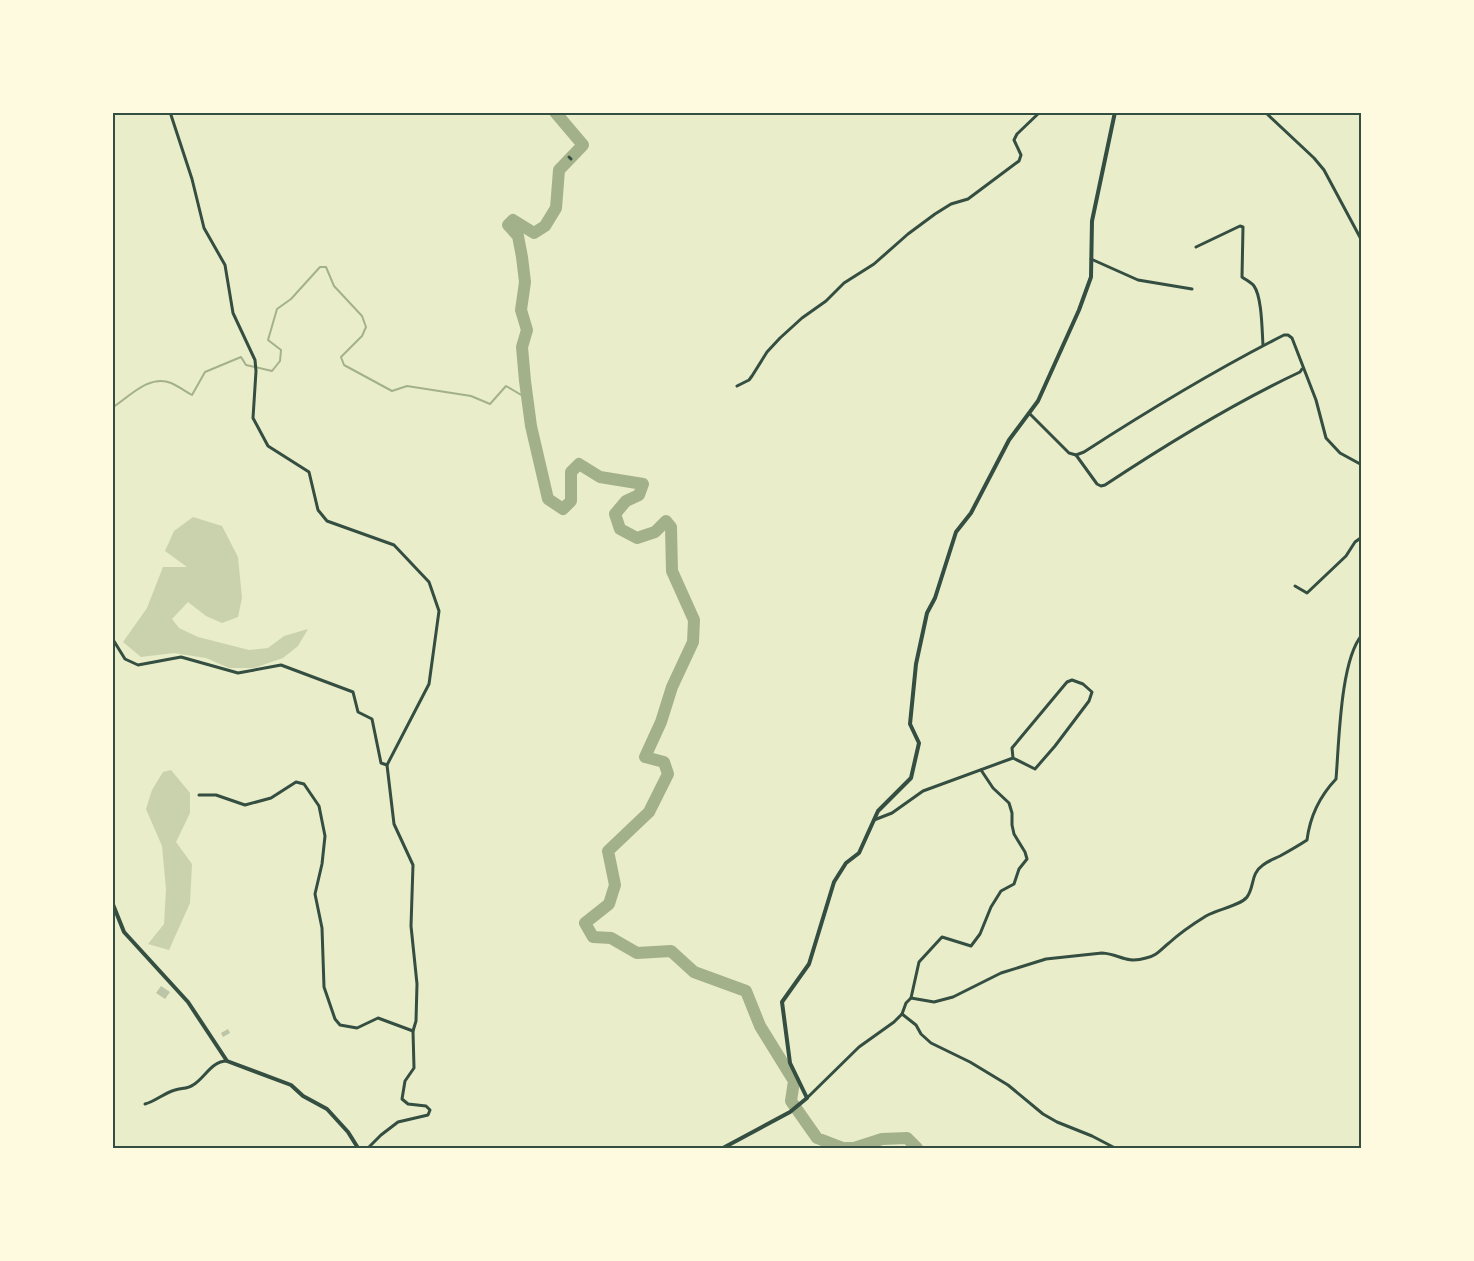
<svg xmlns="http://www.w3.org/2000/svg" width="1474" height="1261" font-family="'Noto Sans',sans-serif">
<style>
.green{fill:#cad2ad}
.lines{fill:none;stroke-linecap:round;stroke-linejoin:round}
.stream{stroke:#a3b18a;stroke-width:2}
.river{stroke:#a3b18a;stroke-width:12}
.building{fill:#bcc5a7}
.minor{stroke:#344e41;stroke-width:3}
.tertiary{stroke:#344e41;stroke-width:4}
.neatline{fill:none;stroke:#344e41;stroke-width:2}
</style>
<rect width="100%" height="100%" fill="#e9edc9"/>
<g class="green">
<polygon points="193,517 222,526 238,557 242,598 238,617 222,623 206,616 188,602 172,619 179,628 198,637 249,650 268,648 284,636 308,629 298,646 283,658 254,668 229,668 206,658 174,653 141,657 123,642 147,608 163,567 187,567 165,551 174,531"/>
<polygon points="171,770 190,793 190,813 176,842 192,864 190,903 169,950 148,944 164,924 166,889 162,846 146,809 152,790 163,772"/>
</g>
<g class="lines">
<path class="stream" d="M112,408c17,-11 37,-34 59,-25 7,3 14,8 21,12l13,-23 36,-15 5,8 26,6 8,-10 1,-11 -13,-10 9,-31 14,-10 29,-32h6l8,19 28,30 4,11 -4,9 -21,21 3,8 48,26 15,-5 64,10 19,8 16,-18 22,13"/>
<g class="river">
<polyline points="555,112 583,145 559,170 556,208 545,226 534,233 513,220 508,225 518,236 522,257 525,282 521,310 527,330 522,347 525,381 531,426 548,499 563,509 571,501 571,472 579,464 600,477 643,484 639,495 626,501 615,514 620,529 637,538 655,532 666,521 671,527 672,571 694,620 693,642 672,687 661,722 645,757 664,762 668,774 649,812 608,851 615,885 609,904 585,923 593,937 611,938 637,953 671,951 694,972 746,991 760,1026 794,1081 791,1101 817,1138 843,1148"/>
<polyline points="846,1148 854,1148 882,1139 907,1138 917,1148"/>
</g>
</g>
<g class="building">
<polygon points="161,986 170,992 165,999 156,993"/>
<polygon points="228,1029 230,1033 223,1037 221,1033"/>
</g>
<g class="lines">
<g class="minor">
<polyline points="170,112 192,179 204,228 225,265 233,313 255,360 256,371 253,418 268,446 309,472 318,510 327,521 394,545 429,582 439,611 429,684 387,765 394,824 413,865 411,926 417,984 416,1021 413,1031 414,1068 405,1081 402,1099 408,1104 426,1106 430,1110 428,1115 398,1122 381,1135 368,1148"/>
<polyline points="1265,112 1314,158 1324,170 1362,241"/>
<polyline points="569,157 571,159"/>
<path d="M1196,247l44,-21 3,1 -1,50c4,3 9,5 12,9 8,11 8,45 9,59"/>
<polyline points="1091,259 1138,280 1192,289"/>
<polyline points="737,386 749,380 752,376 767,352 780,338 802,318 826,301 844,283 874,264 908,234 935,214 951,204 968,199 1019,161 1021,155 1014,140 1017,134 1040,112"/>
<path d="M1029,413l40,40 7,2 8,-3c65,-42 131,-82 200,-117h4l4,3 24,62 10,38 14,15 22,12"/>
<path d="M1076,455l21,29 4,2 4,-1c62,-41 127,-81 195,-113l2,-3"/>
<polyline points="1295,586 1307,593 1346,556 1355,542 1362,537"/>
<polyline points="112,638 125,659 138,665 181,657 238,673 281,665 353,692 358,712 372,719 381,763 387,765"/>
<polyline points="199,795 216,795 245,805 271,798 296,782 304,784 319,806 325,836 322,864 315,894 322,928 324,987 335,1019 340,1025 357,1028 378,1018 413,1031"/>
<polyline points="874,820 892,813 923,791 1013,758 1035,769 1055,746 1089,701 1092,692 1083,684 1072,680 1067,682 1012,748 1013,758"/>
<polyline points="911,998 919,962 942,937 971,946 980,934 991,907 1001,891 1014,884 1019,869 1027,859 1025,852 1014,834 1012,825 1012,813 1009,803 993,788 981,770"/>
<polyline points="902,1014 916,1025 921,1034 931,1043 970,1062 1008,1085 1043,1114 1057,1122 1092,1136 1115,1148"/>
<path d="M807,1098l52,-51 35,-25 8,-8 4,-11 5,-5 23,4 19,-5 48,-24 45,-14 56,-6c18,1 23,11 44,5 11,-2 15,-9 23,-15 11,-10 24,-19 37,-27 12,-7 34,-10 41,-19 8,-11 3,-23 16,-32 5,-4 11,-6 17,-9 9,-5 18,-10 27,-16 3,-24 12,-43 29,-61 3,-34 4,-119 26,-144"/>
<path d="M145,1104c11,-3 19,-11 30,-14 6,-2 13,-1 18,-5 12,-7 18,-24 34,-24"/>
</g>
<g class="tertiary">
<polyline points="112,902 124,932 188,1002 227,1061 291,1085 303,1096 327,1109 348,1132 358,1148"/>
<polyline points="723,1148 790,1112 807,1098 790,1063 782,1002 809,964 834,882 846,863 859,853 878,811 911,778 919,743 910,724 916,664 927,613 935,598 956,532 971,513 1009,440 1038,401 1079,310 1091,277 1092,221 1115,112"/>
</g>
</g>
<rect width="1474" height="1261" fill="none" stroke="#fefae0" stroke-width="228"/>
<rect x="114" y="114" width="1246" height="1033" class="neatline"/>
</svg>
